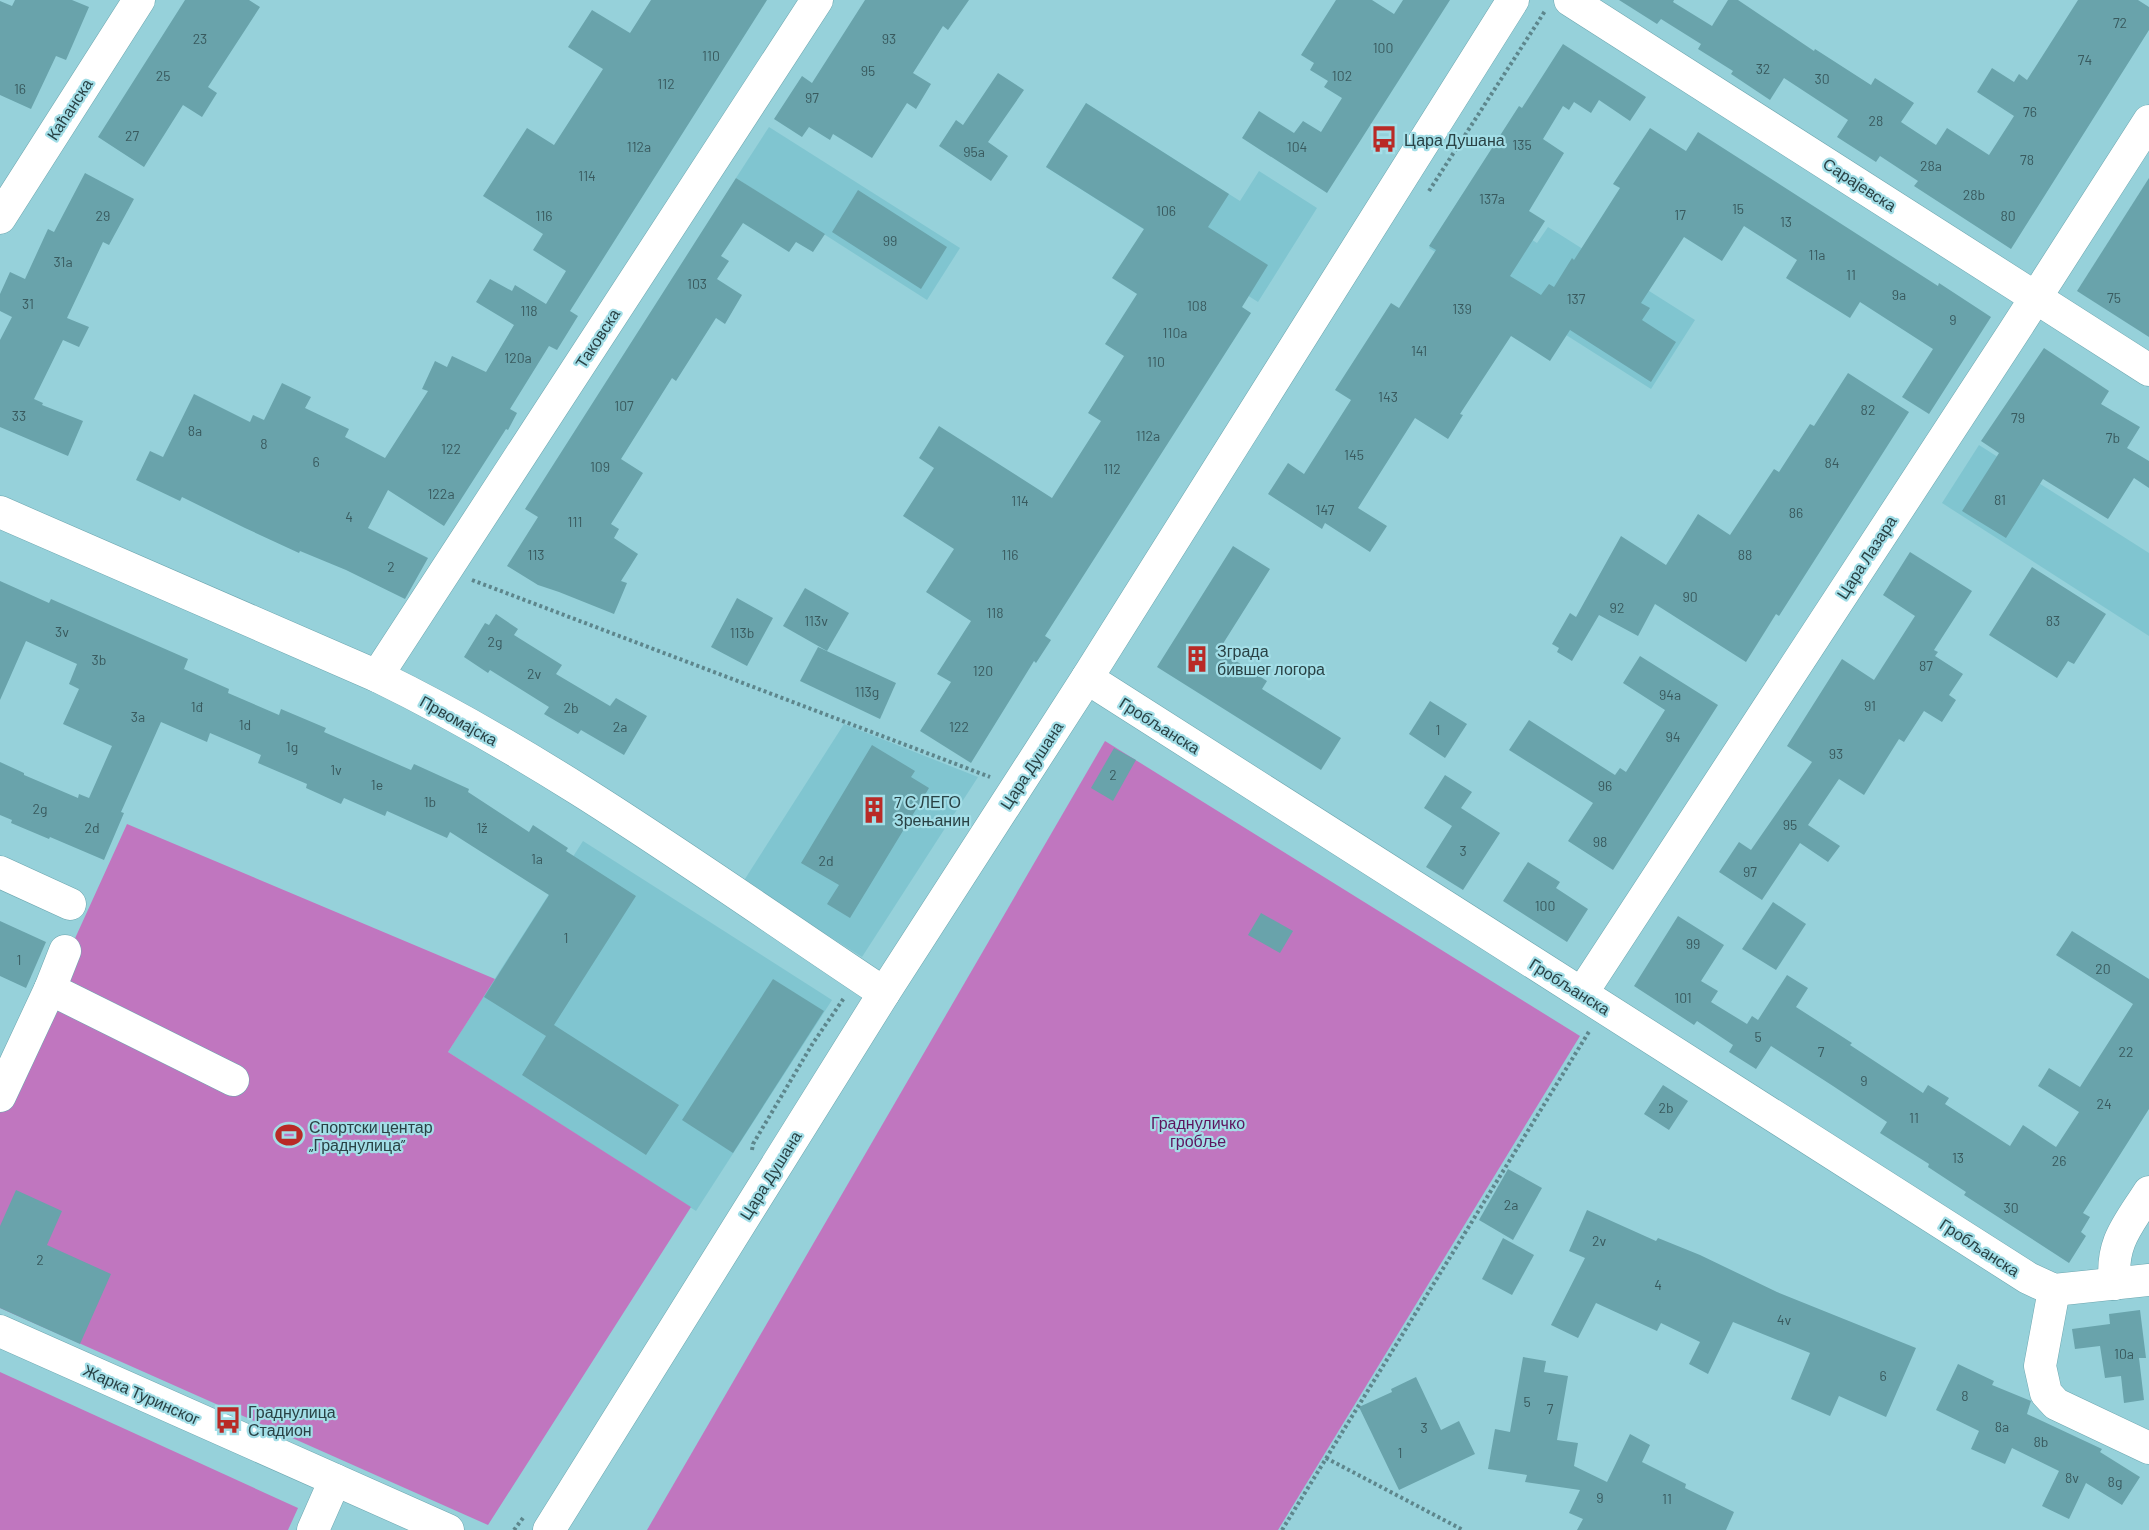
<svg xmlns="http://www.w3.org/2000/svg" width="2149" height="1530" font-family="Barlow,sans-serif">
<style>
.built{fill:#80c5d0}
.green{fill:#c076bf}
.building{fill:#69a3ab}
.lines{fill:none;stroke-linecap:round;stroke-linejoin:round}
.minor-casing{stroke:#6ca6af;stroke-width:33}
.path{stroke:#5d868c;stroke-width:4;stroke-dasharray:3 3;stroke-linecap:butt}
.minor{stroke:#fff;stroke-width:32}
.labels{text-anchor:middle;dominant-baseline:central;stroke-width:4.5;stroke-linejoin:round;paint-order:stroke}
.number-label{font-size:14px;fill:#395a5e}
.street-label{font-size:16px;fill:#294245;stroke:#a3dee7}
.poi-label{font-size:16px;fill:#294245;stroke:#a3dee7;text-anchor:start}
.park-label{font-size:16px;fill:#5d155e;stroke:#a3dee7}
</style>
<rect width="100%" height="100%" fill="#96d1da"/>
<g class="built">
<polygon points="1086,103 1240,201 1259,171 1317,208 1258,302 1046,167"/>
<polygon points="769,127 960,248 927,300 736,178"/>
<polygon points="1462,195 1537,243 1548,227 1695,320 1651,389 1429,248"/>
<polygon points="1979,445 2149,553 2149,636 1942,503"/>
<polygon points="844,724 978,777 862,957 743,882"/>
<polygon points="583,841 832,1000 696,1211 448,1052"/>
</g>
<g class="green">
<polygon points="1105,741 1580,1036 1278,1530 647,1530"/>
<polygon points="127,824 495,979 448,1052 691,1207 488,1525 0,1308 0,1062 56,937 72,945"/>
<polygon points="0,1372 298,1508 288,1530 0,1530"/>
</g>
<g class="building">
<polygon points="15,0 72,0 89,7 66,60 56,56 31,109 0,95 0,1 12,6"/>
<polygon points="185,0 249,0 260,7 208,87 217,93 202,117 183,105 144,167 98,137"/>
<polygon points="651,0 767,0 570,311 578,316 557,350 549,346 510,409 517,413 508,430 506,429 444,526 388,490 368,528 428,558 405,599 346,570 300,551 299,553 245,528 182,497 180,501 136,480 150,451 163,457 194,394 250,422 253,415 264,420 282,383 311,397 305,408 349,429 345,437 385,458 428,391 422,389 435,361 447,367 452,356 486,372 514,325 476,302 490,279 512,291 515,285 546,304 566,271 533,250 543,234 483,196 527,128 554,145 603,69 568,47 592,10 630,33"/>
<polygon points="865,0 969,0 948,30 943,26 913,73 931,84 916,109 907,103 872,158 833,134 830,140 809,127 802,137 774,119 802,76 812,83"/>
<polygon points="1336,0 1372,0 1394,14 1403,0 1450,0 1327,193 1242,138 1259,111 1294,133 1303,121 1321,132 1342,98 1324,87 1328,81 1310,70 1314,63 1301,55"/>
<polygon points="1619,0 1674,0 1673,2 1712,26 1728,0 1738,0 1814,51 1815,49 1871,85 1875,78 1914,103 1901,122 1936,145 1947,128 1989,155 2014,116 1977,92 1992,68 2014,82 2019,74 2027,80 2078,0 2138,0 2149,7 2149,30 2011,249 1914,186 1918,181 1880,156 1876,162 1837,137 1848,120 1784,78 1770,100 1731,74 1733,71 1698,49 1701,44 1661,19 1657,24"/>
<polygon points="1563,44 1646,97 1630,121 1599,100 1591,113 1574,102 1569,110 1563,106 1543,139 1564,153 1529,211 1545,221 1510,276 1541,295 1549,284 1554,287 1572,258 1574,260 1620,188 1613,184 1650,128 1686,151 1698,132 1938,286 1939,283 1991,317 1929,414 1902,397 1933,349 1860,302 1850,318 1786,278 1797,260 1744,226 1722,261 1684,237 1641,303 1650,308 1642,320 1676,342 1651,382 1570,330 1550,361 1511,336 1460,414 1463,415 1448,439 1415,418 1358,508 1387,526 1370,552 1325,523 1322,529 1268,494 1288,463 1304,474 1351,400 1335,390 1391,303 1399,308 1436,250 1429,246 1519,106 1522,108"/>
<polygon points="998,73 1024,90 988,142 1008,156 991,181 939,146 956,120 963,125"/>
<polygon points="1086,103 1229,194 1208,227 1268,265 1242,307 1251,313 1045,636 1051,640 1036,663 1034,661 971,763 920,731 951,682 937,674 971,621 926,592 954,549 903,516 934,468 919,458 939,426 1052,498 1101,421 1088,413 1124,356 1105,344 1137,294 1112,278 1144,229 1046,167"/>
<polygon points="85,173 134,199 109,245 103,242 67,318 89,327 79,347 63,340 34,399 43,403 42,405 83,421 68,456 0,427 0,340 12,317 0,311 0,294 10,272 25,279 48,229 54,232"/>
<polygon points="736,178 825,234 813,252 796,242 789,252 743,223 721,256 729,261 717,279 742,295 725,324 716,318 676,381 672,378 621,459 643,473 611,524 619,529 614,538 638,554 621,581 627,583 614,614 559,592 538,585 507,566 538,517 525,509"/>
<polygon points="2149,178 2149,337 2077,291"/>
<polygon points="858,190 947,247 921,289 832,232"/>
<polygon points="2044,348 2109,391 2101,404 2140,427 2127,448 2149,461 2149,488 2134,478 2108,519 2043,479 2006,538 1962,511 1999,453 1981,441"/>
<polygon points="1848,373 1909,412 1779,616 1776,614 1746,662 1655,604 1638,636 1599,615 1572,661 1557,652 1559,648 1552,644 1570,613 1576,617 1621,536 1666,565 1698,514 1730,535 1774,469 1779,472 1810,424 1814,426"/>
<polygon points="1233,546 1270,569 1219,650 1267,681 1262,689 1341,738 1321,770 1157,667"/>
<polygon points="1910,552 1972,591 1934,650 1938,652 1935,656 1963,674 1949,695 1956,700 1942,722 1924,711 1904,742 1899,739 1864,795 1839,779 1808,825 1840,846 1828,862 1800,843 1762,900 1719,872 1739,842 1751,850 1812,762 1787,746 1842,659 1874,680 1915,616 1883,595"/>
<polygon points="2032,567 2106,614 2074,664 2068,661 2057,678 1989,635"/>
<polygon points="0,581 49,603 51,599 188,659 184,669 229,689 228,693 279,715 281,709 326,728 324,732 411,770 414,764 469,789 468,792 529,832 533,825 568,848 566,851 636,896 554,1025 679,1105 646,1155 522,1075 546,1036 484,997 549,895 450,832 447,838 387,811 385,816 344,798 341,804 306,788 307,784 258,763 261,755 210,733 207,742 161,722 121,812 124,813 104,860 50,837 49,839 11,823 12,820 0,815 0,762 24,773 24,775 78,798 79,794 89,798 112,746 63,724 79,689 69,684 77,664 26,641 0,700"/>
<polygon points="805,588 849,613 827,651 783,626"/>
<polygon points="737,598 773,618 747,666 711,647"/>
<polygon points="496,614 518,629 514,635 562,665 556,674 610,706 616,698 647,716 624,755 581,730 578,734 544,714 549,707 490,670 488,673 464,657 485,623 489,625"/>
<polygon points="818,647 896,683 880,719 800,681"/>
<polygon points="1640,656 1718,705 1613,870 1568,841 1593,803 1509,750 1529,720 1615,775 1620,768 1626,772 1665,710 1623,683"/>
<polygon points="1430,701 1467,724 1445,758 1409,734"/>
<polygon points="872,745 915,771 911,777 929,788 850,918 827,904 839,885 801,863"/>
<polygon points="1114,748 1136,760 1113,801 1091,788"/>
<polygon points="1445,775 1472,792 1461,808 1500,833 1463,890 1426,867 1452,826 1424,808"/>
<polygon points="1528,862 1560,882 1556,888 1588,909 1567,942 1503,901"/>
<polygon points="1773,902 1806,924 1776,970 1742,949"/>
<polygon points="1261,913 1293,931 1280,953 1248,935"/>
<polygon points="1678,916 1724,945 1701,981 1718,991 1711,1002 1747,1024 1752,1016 1758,1020 1787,975 1808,988 1796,1007 1852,1043 1850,1045 1923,1093 1928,1085 1949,1098 1945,1104 2010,1146 2023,1125 2056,1147 2079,1112 2038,1086 2049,1068 2080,1087 2133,1004 2056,955 2072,931 2149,979 2149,1109 2083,1213 2090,1217 2081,1232 2086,1236 2069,1263 1964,1195 1966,1192 1928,1167 1929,1164 1880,1133 1887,1122 1833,1086 1771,1046 1756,1069 1729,1052 1733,1045 1697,1021 1694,1025 1634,986"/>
<polygon points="0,921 46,942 26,988 0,976"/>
<polygon points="773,979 824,1011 733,1153 682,1120"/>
<polygon points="1663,1085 1688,1101 1669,1130 1644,1114"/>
<polygon points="1508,1169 1542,1188 1513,1240 1479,1220"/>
<polygon points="16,1190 62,1211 47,1245 111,1274 80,1344 0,1308 0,1226"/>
<polygon points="1587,1210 1656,1241 1658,1238 1700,1255 1777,1292 1916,1348 1886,1417 1839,1396 1830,1416 1791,1399 1810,1353 1733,1322 1708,1374 1689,1364 1700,1342 1661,1323 1657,1331 1596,1303 1578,1338 1551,1325 1585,1258 1569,1251"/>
<polygon points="1503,1238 1534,1255 1512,1295 1482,1279"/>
<polygon points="2140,1310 2146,1358 2139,1358 2144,1400 2124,1403 2121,1376 2105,1378 2100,1346 2075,1349 2072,1329 2110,1324 2109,1314"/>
<polygon points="1523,1357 1546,1361 1544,1372 1568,1376 1557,1440 1578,1443 1574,1466 1607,1482 1630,1434 1650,1445 1642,1462 1686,1484 1685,1488 1734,1512 1726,1530 1577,1530 1583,1519 1569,1513 1580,1490 1525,1482 1527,1475 1488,1469 1495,1429 1510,1432"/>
<polygon points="1958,1364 1994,1381 1992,1385 2031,1401 2027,1414 2102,1449 2100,1452 2140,1477 2122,1505 2086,1483 2069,1519 2042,1506 2059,1471 2012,1448 2005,1464 1971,1449 1979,1431 1936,1410"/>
<polygon points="1416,1377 1441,1430 1459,1421 1475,1454 1399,1490 1359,1407 1392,1392 1391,1389"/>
</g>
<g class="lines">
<defs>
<g id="minor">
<polyline points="1570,0 2149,370"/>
<polyline points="0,218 139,0"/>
<path d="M0,512l377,164c179,87 341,207 507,317"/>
<polyline points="377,676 817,0"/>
<polyline points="1087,678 2028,1278 2054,1290 2149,1280"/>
<polyline points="0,872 70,904"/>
<polyline points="50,989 233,1080"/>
<polyline points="1582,993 2013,333 2149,121"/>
<polyline points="0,1096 50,989 65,951"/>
<path d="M2115,1284c-5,-41 13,-59 34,-92"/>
<polyline points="2054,1290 2040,1366 2046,1393 2056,1404 2149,1448"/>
<polyline points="0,1331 448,1530"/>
<polyline points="313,1530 335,1480"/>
<polyline points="549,1530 884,993 1087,678 1513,0"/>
</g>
</defs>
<use href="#minor" class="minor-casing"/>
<g class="path">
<polyline points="1429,191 1545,11"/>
<polyline points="472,580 990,777"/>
<polyline points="752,1150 753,1144 813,1043 844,998"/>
<polyline points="1326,1458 1463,1530"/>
<polyline points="514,1530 523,1518"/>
<polyline points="1282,1530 1590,1030"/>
</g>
<use href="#minor" class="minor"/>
</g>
<defs>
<symbol id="bus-bare" viewBox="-9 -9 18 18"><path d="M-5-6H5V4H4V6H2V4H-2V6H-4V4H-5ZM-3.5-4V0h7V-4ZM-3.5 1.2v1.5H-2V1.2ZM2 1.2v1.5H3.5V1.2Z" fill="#b92a26" stroke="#a3dee7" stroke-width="2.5" paint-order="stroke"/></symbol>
<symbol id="building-bare" viewBox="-9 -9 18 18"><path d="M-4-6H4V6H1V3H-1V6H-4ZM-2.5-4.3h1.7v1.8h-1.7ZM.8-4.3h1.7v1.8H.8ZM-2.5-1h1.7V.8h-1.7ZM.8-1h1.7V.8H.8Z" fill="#b92a26" stroke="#a3dee7" stroke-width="2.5" paint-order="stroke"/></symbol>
<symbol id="stadium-bare" viewBox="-9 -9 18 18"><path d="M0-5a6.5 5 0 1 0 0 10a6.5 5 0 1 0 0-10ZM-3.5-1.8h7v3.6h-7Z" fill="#b92a26" stroke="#a3dee7" stroke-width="2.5" paint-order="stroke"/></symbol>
</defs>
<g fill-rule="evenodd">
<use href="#bus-bare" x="1365" y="120" width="38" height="38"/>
<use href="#building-bare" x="1178" y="640" width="38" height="38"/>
<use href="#building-bare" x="855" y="791" width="38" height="38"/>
<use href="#stadium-bare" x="270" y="1116" width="38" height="38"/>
<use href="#bus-bare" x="209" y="1401" width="38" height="38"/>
</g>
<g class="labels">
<g class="number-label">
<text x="2120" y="22">72</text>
<text x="200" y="38">23</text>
<text x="889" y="38">93</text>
<text x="1383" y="47">100</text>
<text x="711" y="55">110</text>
<text x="2085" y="59">74</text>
<text x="1763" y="68">32</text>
<text x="868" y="70">95</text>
<text x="163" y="75">25</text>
<text x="1342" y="75">102</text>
<text x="1822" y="78">30</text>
<text x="666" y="83">112</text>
<text x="20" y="88">16</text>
<text x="812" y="97">97</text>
<text x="2030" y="111">76</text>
<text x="1876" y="120">28</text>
<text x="132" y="135">27</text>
<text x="1522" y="144">135</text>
<text x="639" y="146">112a</text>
<text x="1297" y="146">104</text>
<text x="974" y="151">95a</text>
<text x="2027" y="159">78</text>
<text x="1931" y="165">28a</text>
<text x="587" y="175">114</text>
<text x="1974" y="194">28b</text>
<text x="1492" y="198">137a</text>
<text x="1738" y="208">15</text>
<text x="1166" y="210">106</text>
<text x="1680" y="214">17</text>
<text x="103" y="215">29</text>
<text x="544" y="215">116</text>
<text x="2008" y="215">80</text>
<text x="1786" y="221">13</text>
<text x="890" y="240">99</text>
<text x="1817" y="254">11a</text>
<text x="63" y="261">31a</text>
<text x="1851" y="274">11</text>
<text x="697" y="283">103</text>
<text x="1899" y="294">9a</text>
<text x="2114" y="297">75</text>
<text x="1576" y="298">137</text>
<text x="28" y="303">31</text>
<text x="1197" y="305">108</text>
<text x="1462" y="308">139</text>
<text x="529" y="310">118</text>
<text x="1953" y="319">9</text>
<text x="1175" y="332">110a</text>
<text x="1419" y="350">141</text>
<text x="518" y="357">120a</text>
<text x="1156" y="361">110</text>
<text x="1388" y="396">143</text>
<text x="624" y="405">107</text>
<text x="1868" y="409">82</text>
<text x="19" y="415">33</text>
<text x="2018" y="417">79</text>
<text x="195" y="430">8a</text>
<text x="1148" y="435">112a</text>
<text x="2113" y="437">7b</text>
<text x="264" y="443">8</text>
<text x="451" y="448">122</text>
<text x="1354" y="454">145</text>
<text x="316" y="461">6</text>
<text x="1832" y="462">84</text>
<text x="600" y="466">109</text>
<text x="1112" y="468">112</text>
<text x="441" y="493">122a</text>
<text x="2000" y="499">81</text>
<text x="1020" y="500">114</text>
<text x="1325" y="509">147</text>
<text x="1796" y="512">86</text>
<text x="349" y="516">4</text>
<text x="575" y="521">111</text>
<text x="536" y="554">113</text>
<text x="1010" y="554">116</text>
<text x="1745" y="554">88</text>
<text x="391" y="566">2</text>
<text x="1690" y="596">90</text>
<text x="1617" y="607">92</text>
<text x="995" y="612">118</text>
<text x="816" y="620">113v</text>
<text x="2053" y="620">83</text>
<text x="62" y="631">3v</text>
<text x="742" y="632">113b</text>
<text x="495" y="641">2g</text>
<text x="99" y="659">3b</text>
<text x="1926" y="665">87</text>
<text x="983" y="670">120</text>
<text x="534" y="673">2v</text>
<text x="867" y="691">113g</text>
<text x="1670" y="694">94a</text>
<text x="1870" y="705">91</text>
<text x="197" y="706">1đ</text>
<text x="571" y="707">2b</text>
<text x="138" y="716">3a</text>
<text x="245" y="724">1d</text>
<text x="620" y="726">2a</text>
<text x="959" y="726">122</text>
<text x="1438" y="729">1</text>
<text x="1673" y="736">94</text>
<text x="292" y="746">1g</text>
<text x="1836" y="753">93</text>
<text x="336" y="769">1v</text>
<text x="1113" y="774">2</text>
<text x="377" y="784">1e</text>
<text x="1605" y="785">96</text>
<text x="430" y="801">1b</text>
<text x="40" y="808">2g</text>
<text x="1790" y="824">95</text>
<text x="92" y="827">2d</text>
<text x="482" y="827">1ž</text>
<text x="1600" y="841">98</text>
<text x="1463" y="850">3</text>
<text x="537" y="858">1a</text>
<text x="826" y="860">2d</text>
<text x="1750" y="871">97</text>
<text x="1545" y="905">100</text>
<text x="566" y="937">1</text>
<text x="1693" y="943">99</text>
<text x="19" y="959">1</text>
<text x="2103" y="968">20</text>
<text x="1683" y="997">101</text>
<text x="1758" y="1036">5</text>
<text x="1821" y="1051">7</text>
<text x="2126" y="1051">22</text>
<text x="1864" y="1080">9</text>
<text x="2104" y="1103">24</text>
<text x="1666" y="1107">2b</text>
<text x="1914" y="1117">11</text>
<text x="1958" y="1157">13</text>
<text x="2059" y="1160">26</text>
<text x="1511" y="1204">2a</text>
<text x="2011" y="1207">30</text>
<text x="1599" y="1240">2v</text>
<text x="40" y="1259">2</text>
<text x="1658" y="1284">4</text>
<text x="1784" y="1319">4v</text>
<text x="2124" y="1353">10a</text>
<text x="1883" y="1375">6</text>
<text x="1965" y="1395">8</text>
<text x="1527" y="1401">5</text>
<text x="1550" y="1408">7</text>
<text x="2002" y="1426">8a</text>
<text x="1424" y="1427">3</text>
<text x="2041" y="1441">8b</text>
<text x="1400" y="1452">1</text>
<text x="2072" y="1477">8v</text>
<text x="2115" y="1481">8g</text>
<text x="1600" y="1497">9</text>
<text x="1667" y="1498">11</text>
</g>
<g class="street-label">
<text transform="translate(69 109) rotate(-57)">Каћанска</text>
<text transform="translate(1860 184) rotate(33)">Сарајевска</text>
<text transform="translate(597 338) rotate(-57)">Таковска</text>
<text transform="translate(1866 557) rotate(-57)">Цара Лазара</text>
<text transform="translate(459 720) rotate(29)">Првомајска</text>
<text transform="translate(1160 725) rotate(32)">Гробљанска</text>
<text transform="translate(1031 765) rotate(-57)">Цара Душана</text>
<text transform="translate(1570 986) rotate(32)">Гробљанска</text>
<text transform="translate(770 1175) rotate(-58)">Цара Душана</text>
<text transform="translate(1980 1247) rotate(33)">Гробљанска</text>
<text transform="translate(142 1394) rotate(24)">Жарка Туринског</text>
</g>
<g class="poi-label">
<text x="1404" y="139">Цара Душана</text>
<text x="1217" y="650">Зграда<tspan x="1217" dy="18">бившег логора</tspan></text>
<text x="894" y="801">7 С ЛЕГО<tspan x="894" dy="18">Зрењанин</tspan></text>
<text x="309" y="1126">Спортски центар<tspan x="309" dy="18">„Граднулица”</tspan></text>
<text x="248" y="1411">Граднулица<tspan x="248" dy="18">Стадион</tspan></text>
</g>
<g class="park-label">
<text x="1198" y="1122">Граднуличко<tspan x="1198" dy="18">гробље</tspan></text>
</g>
</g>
</svg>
